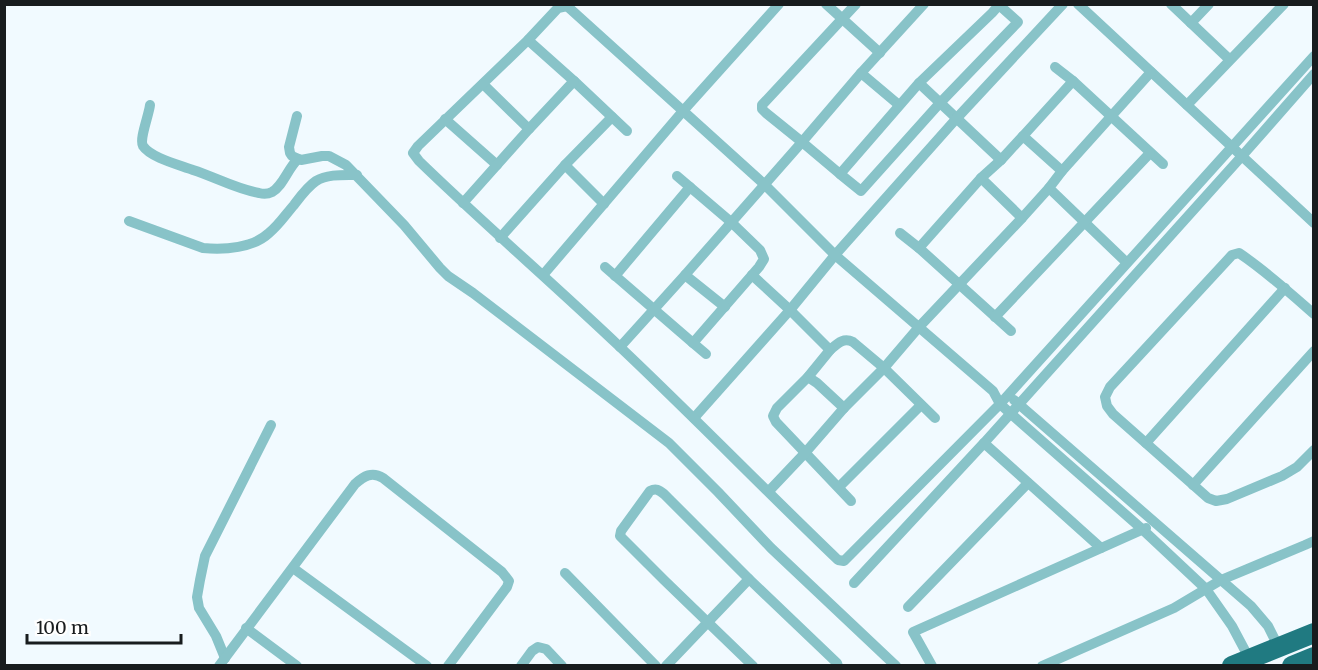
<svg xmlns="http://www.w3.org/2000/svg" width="1318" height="670" font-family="Merriweather,serif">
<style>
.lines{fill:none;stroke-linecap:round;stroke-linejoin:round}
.street{stroke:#88c3c8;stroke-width:10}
.highway{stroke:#207a81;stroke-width:20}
</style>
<rect width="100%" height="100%" fill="#f1faff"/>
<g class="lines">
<g class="street">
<polyline points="826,4 880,53"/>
<polyline points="998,4 999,5 992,13 919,83 1001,160 1023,136 1062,171 1049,188 1126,262"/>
<polyline points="1078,4 1314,223"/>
<polyline points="1171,4 1229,59"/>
<polyline points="1191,23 1209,4"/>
<polyline points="528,40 574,81 627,131"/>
<polyline points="1055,67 1073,81"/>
<polyline points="861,73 899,105"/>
<polyline points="919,83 840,174 802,142 861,73 924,4"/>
<polyline points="483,84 529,129"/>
<path d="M150,105c-1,10 -11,34 -7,41 8,12 37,19 50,24 22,7 43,19 66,23 4,1 9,1 13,-1 11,-6 16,-24 26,-33"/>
<polyline points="1187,105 1284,4"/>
<polyline points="297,116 289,147 290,153 292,156 301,160 322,156 329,156 346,165 404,225 440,268 448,276 473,293 669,443 718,492 771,548 896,666"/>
<polyline points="445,119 497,165"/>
<polyline points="1023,136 1073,81 1163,164"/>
<polyline points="1001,160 981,178 1022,218 1049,188"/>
<polyline points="565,165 604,204"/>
<polyline points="1062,171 1151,72"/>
<polyline points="840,174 861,191 939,104 1018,22 999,5"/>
<polyline points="981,178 919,248 1011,331"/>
<polyline points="463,203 529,129 574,81"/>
<path d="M129,221l74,27c22,2 50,0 66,-15 10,-8 17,-19 25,-28 6,-8 13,-18 22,-24 11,-7 27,-6 41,-6"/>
<polyline points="900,233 919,248"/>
<polyline points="500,238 565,165 612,117"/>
<polyline points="605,267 693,343 759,267 764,259 760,250 731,222 677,176"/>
<polyline points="543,275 683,111 779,4"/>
<polyline points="685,275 725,307"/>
<path d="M752,275l38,35 40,40c7,-6 13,-13 23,-8l31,26 51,50"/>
<polyline points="615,276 690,187"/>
<path d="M1314,314c-24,-21 -48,-43 -75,-61l-7,2 -122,132 -5,10 2,9 6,8 95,84 8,3 11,-2 55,-23 15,-9 17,-17"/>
<polyline points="995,317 1150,153"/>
<polyline points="693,343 706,354"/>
<polyline points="620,347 685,275 802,142 766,113 762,109 762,105 856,4"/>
<polyline points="830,350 808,377 777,408 773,416 776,422 851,501"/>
<polyline points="808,377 817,383 844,408"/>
<polyline points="1014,400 1251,606 1268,626 1278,646"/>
<polyline points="694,418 790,310 835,255 956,119 1063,4"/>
<polyline points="984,443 1242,156 1314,74"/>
<polyline points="1146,443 1285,288"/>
<polyline points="1193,485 1314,351"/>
<polyline points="839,487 921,405"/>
<polyline points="769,491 805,453 844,408 884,368 919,327 1022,218"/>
<polyline points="293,568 427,666"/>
<polyline points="565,573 656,666"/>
<polyline points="854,583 984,443 1101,548"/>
<polyline points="908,607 1028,483"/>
<polyline points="246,628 297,666"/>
<polyline points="225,658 216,636 199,608 197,597 200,580 205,556 271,425"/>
<path d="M1249,658l-17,-32 -26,-37 -64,-60 -132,-116 -10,-9 -7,-13 -158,-136 -71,-71 -197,-178 -9,2 -30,32 -110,106 -5,7 6,8c66,64 135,123 201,186 74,70 145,143 218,213l6,1 156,-157 314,-348"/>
<path d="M219,666l136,-182c9,-8 17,-13 28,-6l119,94 7,9 -2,6 -59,79"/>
<polyline points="521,666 532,651 538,647 546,649 562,666"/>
<polyline points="666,666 749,579"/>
<path d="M753,666l-89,-86 -44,-44 1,-5 29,-40c6,-3 9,-1 14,3l85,85 88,84 1,3"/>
<polyline points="932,666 913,632 1146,528"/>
<polyline points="1042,666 1174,608 1221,580 1305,545 1314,541"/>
</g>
<g class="highway">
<polyline points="1232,666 1314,633"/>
<polyline points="1292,666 1314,657"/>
</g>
</g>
<rect width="1318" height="670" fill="none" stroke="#181c1e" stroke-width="12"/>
<path d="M27 634v9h154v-9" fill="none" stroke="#181c1e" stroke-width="3"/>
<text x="36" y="634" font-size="18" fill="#181c1e" stroke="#ffffff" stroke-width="4.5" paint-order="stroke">100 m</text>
</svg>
